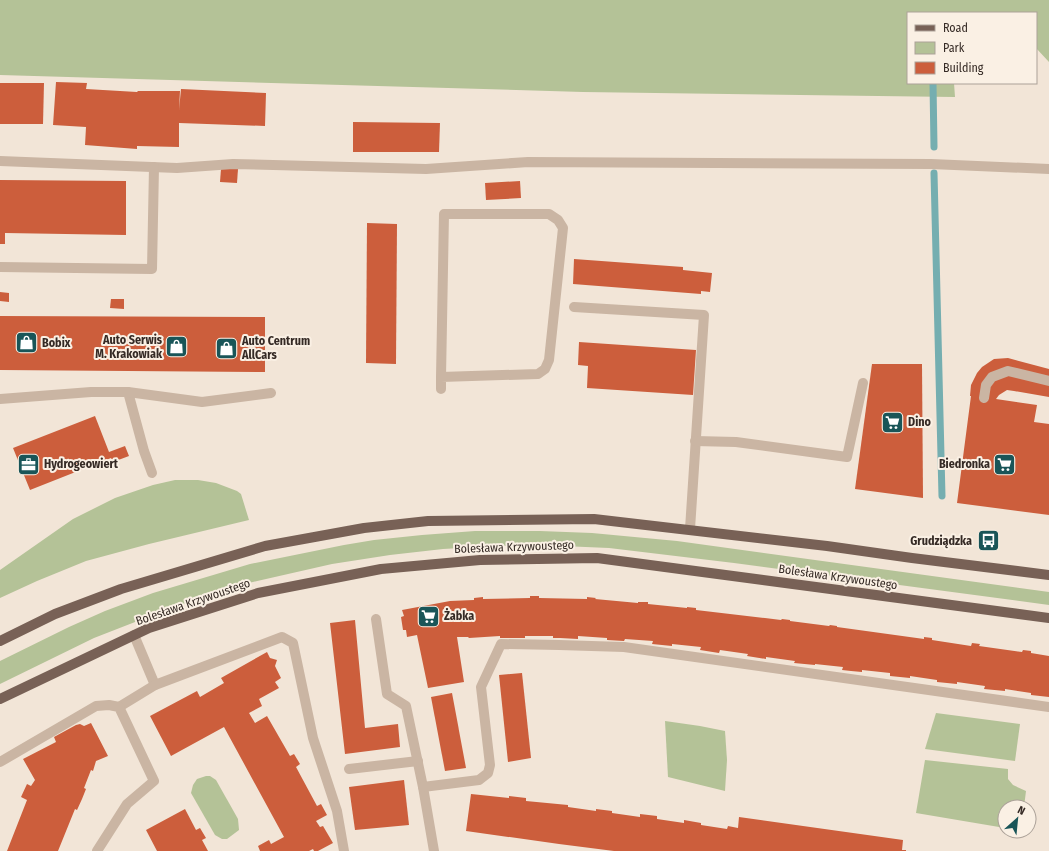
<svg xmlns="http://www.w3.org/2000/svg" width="1049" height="851" font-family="'Fira Sans Condensed',sans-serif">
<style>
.green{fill:#b4c297}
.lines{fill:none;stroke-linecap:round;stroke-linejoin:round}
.stream{stroke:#75aeb0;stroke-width:7}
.building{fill:#cc5e3c}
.minor{stroke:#cab5a3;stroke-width:10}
.major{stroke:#786156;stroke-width:10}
.labels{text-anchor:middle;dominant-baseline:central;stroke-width:4;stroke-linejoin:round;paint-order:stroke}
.poi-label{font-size:12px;font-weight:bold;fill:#352a25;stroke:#faf0e4;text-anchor:start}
.street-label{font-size:12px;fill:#352a25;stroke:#faf0e4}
</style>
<rect width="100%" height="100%" fill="#f2e5d7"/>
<g class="green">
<polygon points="0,0 1049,0 1049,62 1036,48 1036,13 908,13 908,83 954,83 955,97 583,92 0,75"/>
<polygon points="175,480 198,480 216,483 237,491 241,494 249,520 149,544 86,561 37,581 0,598 0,570 73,519 115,498 153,485"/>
<polygon points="475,531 540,531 592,533 677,541 1049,592 1049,605 734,563 609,548 562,546 496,546 443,549 390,555 332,564 240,585 171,608 94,638 0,684 0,661 69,627 105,611 153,593 250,564 344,545 374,540 422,535"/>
<polygon points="936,713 1020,724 1015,761 925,749"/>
<polygon points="665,721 700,726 725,731 727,760 725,791 668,777"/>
<polygon points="925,760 1008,769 1008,779 1013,785 1026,791 1024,807 1005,807 1005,828 916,813"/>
<polygon points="206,776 210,776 216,780 238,819 239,830 227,839 222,839 215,835 191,793 193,785 197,779"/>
</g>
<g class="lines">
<g class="stream">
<polyline points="933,83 934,147"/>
<polyline points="934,173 942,496"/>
</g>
</g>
<g class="building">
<polygon points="56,82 87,83 86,89 137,92 138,91 180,91 179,110 181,89 266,93 265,126 179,123 179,147 137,146 137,149 85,145 86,127 53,125"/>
<polygon points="0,83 44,83 43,124 0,124"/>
<polygon points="353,122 440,123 439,152 353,152"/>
<polygon points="221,169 238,169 237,183 220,182"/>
<polygon points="0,180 126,181 126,235 5,233 5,244 0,244"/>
<polygon points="520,181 521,198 486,200 485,183"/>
<polygon points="367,223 397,224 396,364 366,363"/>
<polygon points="574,259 683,267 683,270 712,273 710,292 701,291 701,294 573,284"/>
<polygon points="0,292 9,293 9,302 0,301"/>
<polygon points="111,299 124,299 124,309 110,308"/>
<polygon points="0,316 265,317 265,372 0,370"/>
<polygon points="579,342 696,350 693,395 587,388 588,366 578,365"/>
<polygon points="1008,358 1049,369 1049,397 1014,391 1007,390 999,395 996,399 1037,405 1034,422 1049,424 1049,515 957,503 971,396 970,396 971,385 977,373 982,367 994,359"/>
<polygon points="872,364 922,364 923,498 855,489"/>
<polygon points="95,416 109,452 125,446 129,456 113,462 111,458 30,490 13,448"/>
<polygon points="530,596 539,596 539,598 587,599 587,597 596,598 595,599 638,603 638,602 648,602 648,604 687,608 687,607 696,608 696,610 765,618 781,620 782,619 790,620 790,621 829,626 830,625 837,626 837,627 924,639 924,637 932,638 932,640 971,646 972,643 980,644 979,646 1022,652 1023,650 1031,651 1031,653 1049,656 1049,697 1031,695 1031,693 1005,689 1005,691 984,689 985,686 957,682 957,684 937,682 937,680 910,676 910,678 890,676 890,673 862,670 862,672 851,671 842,670 843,667 815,664 815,665 794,663 795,661 766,657 766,659 747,656 748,654 720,650 719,653 700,650 701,647 672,644 672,646 652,644 653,641 625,639 624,641 607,640 607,638 578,636 578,639 560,638 553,638 553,636 525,636 525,638 500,638 500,636 469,638 468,637 457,637 464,682 428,688 417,635 407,637 406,630 403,630 401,617 404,616 402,610 450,601 474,600 474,598 483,597 483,599 530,598"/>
<polygon points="355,620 365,728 398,724 400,747 345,754 330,623"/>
<polygon points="267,652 270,658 277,660 275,666 281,678 275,682 279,688 259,699 262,706 249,713 255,723 267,716 290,756 294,754 300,764 296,767 317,806 321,804 327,815 316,821 320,827 323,826 333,843 318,851 314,851 313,849 309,851 260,851 258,846 269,840 271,844 284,837 224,727 171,756 150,716 197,691 200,697 224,683 221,678"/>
<polygon points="522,673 531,758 508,762 499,675"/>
<polygon points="452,693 466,768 445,771 431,697"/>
<polygon points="91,723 108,756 96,761 93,771 91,770 84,788 86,789 82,799 77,810 75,809 58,851 7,851 27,800 21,797 27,784 31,786 35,780 23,759 56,742 54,737 76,725 80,724 84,726"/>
<polygon points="404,780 409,825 355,830 349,787"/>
<polygon points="471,794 509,798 509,796 526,798 526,801 568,805 568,807 596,811 596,809 612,811 612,813 640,817 640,814 657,816 657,819 684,823 684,820 701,823 701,825 727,829 728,826 738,828 739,817 903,840 902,850 906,850 906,851 614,851 559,844 466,831"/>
<polygon points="185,809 196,830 200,828 206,838 202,840 208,851 157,851 146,830"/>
</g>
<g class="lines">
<g class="minor">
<polyline points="0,161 177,168 233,164 426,169 528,162 931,164 1049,169"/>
<polyline points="0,267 152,269 154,167"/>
<polyline points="574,307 704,315 690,529"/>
<polyline points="441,389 441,377 444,214 549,214 558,220 563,228 549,360 545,369 538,374 441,377"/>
<polyline points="128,392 144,451 152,473"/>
<polyline points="984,398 986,385 992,377 1008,371 1049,381"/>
<polyline points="0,399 91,392 128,392 202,402 271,393"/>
<polyline points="695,441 736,442 847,457 863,383"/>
<polyline points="376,619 387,694 406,706 423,787 434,851"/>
<polyline points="134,635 155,685"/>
<polyline points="119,707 155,685 282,637 293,643 313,738 337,811 344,851"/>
<polyline points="0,762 96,706 109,705 119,707 154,781 127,804 97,851"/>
<polyline points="349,769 418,761"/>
<polyline points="423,787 479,780 488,773 490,765 481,687 501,644 559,645 624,647 1049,707"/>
</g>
<g class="major">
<polyline points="0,641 55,614 121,589 265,546 364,528 428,521 594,519 827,546 912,558 1049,575"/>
<polyline points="0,699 149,628 258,593 381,569 480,560 597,558 1049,618"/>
</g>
</g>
<defs>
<symbol id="shop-square" viewBox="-11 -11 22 22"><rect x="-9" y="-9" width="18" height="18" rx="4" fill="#195558" stroke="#faf0e4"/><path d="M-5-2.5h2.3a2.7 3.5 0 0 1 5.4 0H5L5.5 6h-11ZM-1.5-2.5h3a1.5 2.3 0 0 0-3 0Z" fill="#fff"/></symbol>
<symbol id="supermarket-square" viewBox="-11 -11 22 22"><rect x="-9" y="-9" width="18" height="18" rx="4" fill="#195558" stroke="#faf0e4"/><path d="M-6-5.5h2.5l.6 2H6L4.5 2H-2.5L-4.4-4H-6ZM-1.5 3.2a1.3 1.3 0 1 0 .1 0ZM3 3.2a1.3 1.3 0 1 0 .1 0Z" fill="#fff"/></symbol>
<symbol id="office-square" viewBox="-11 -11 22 22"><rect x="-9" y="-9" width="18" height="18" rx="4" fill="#195558" stroke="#faf0e4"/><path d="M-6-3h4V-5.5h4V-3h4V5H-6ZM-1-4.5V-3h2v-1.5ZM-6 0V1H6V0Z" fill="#fff"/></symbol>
<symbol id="bus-square" viewBox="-11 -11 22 22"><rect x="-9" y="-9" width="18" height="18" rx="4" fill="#195558" stroke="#faf0e4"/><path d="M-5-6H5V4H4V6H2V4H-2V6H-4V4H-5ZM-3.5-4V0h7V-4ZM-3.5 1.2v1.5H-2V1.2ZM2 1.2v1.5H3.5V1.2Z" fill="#fff"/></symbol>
</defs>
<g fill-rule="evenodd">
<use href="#shop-square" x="14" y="330" width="25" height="25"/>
<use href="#shop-square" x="164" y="334" width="25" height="25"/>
<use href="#shop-square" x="214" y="336" width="25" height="25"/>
<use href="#supermarket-square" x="880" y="410" width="25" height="25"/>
<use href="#office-square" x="16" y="452" width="25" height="25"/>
<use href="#supermarket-square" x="992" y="452" width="25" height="25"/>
<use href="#bus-square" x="976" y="528" width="25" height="25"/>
<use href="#supermarket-square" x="416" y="604" width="25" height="25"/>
</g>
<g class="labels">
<g class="poi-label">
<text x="162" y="340" text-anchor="end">Auto Serwis<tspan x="162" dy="14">M. Krakowiak</tspan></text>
<text x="242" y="341">Auto Centrum<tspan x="242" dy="14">AllCars</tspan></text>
<text x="42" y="343">Bobix</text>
<text x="908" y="422">Dino</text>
<text x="44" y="464">Hydrogeowiert</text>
<text x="990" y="464" text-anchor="end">Biedronka</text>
<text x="972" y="541" text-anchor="end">Grudziądzka</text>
<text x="444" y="616">Żabka</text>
</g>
<g class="street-label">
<text transform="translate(514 547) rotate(-2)">Bolesława Krzywoustego</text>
<text transform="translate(838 577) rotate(8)">Bolesława Krzywoustego</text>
<text transform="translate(193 602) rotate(-19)">Bolesława Krzywoustego</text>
</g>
</g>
<rect x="907" y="12" width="130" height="72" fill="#faf0e4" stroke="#aba198"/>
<rect x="915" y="25" width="20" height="6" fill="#786156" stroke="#aba198"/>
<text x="943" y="32" font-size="12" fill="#352a25">Road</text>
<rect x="915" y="42" width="20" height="12" fill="#b4c297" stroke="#aba198"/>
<text x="943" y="52" font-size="12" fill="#352a25">Park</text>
<rect x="915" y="62" width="20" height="12" fill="#cc5e3c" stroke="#aba198"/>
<text x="943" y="72" font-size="12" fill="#352a25">Building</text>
<g transform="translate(1017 819) rotate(27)"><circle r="19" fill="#faf0e4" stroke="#aba198"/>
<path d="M0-3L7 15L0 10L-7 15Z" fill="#195558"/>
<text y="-6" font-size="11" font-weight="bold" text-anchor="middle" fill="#352a25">N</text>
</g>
</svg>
